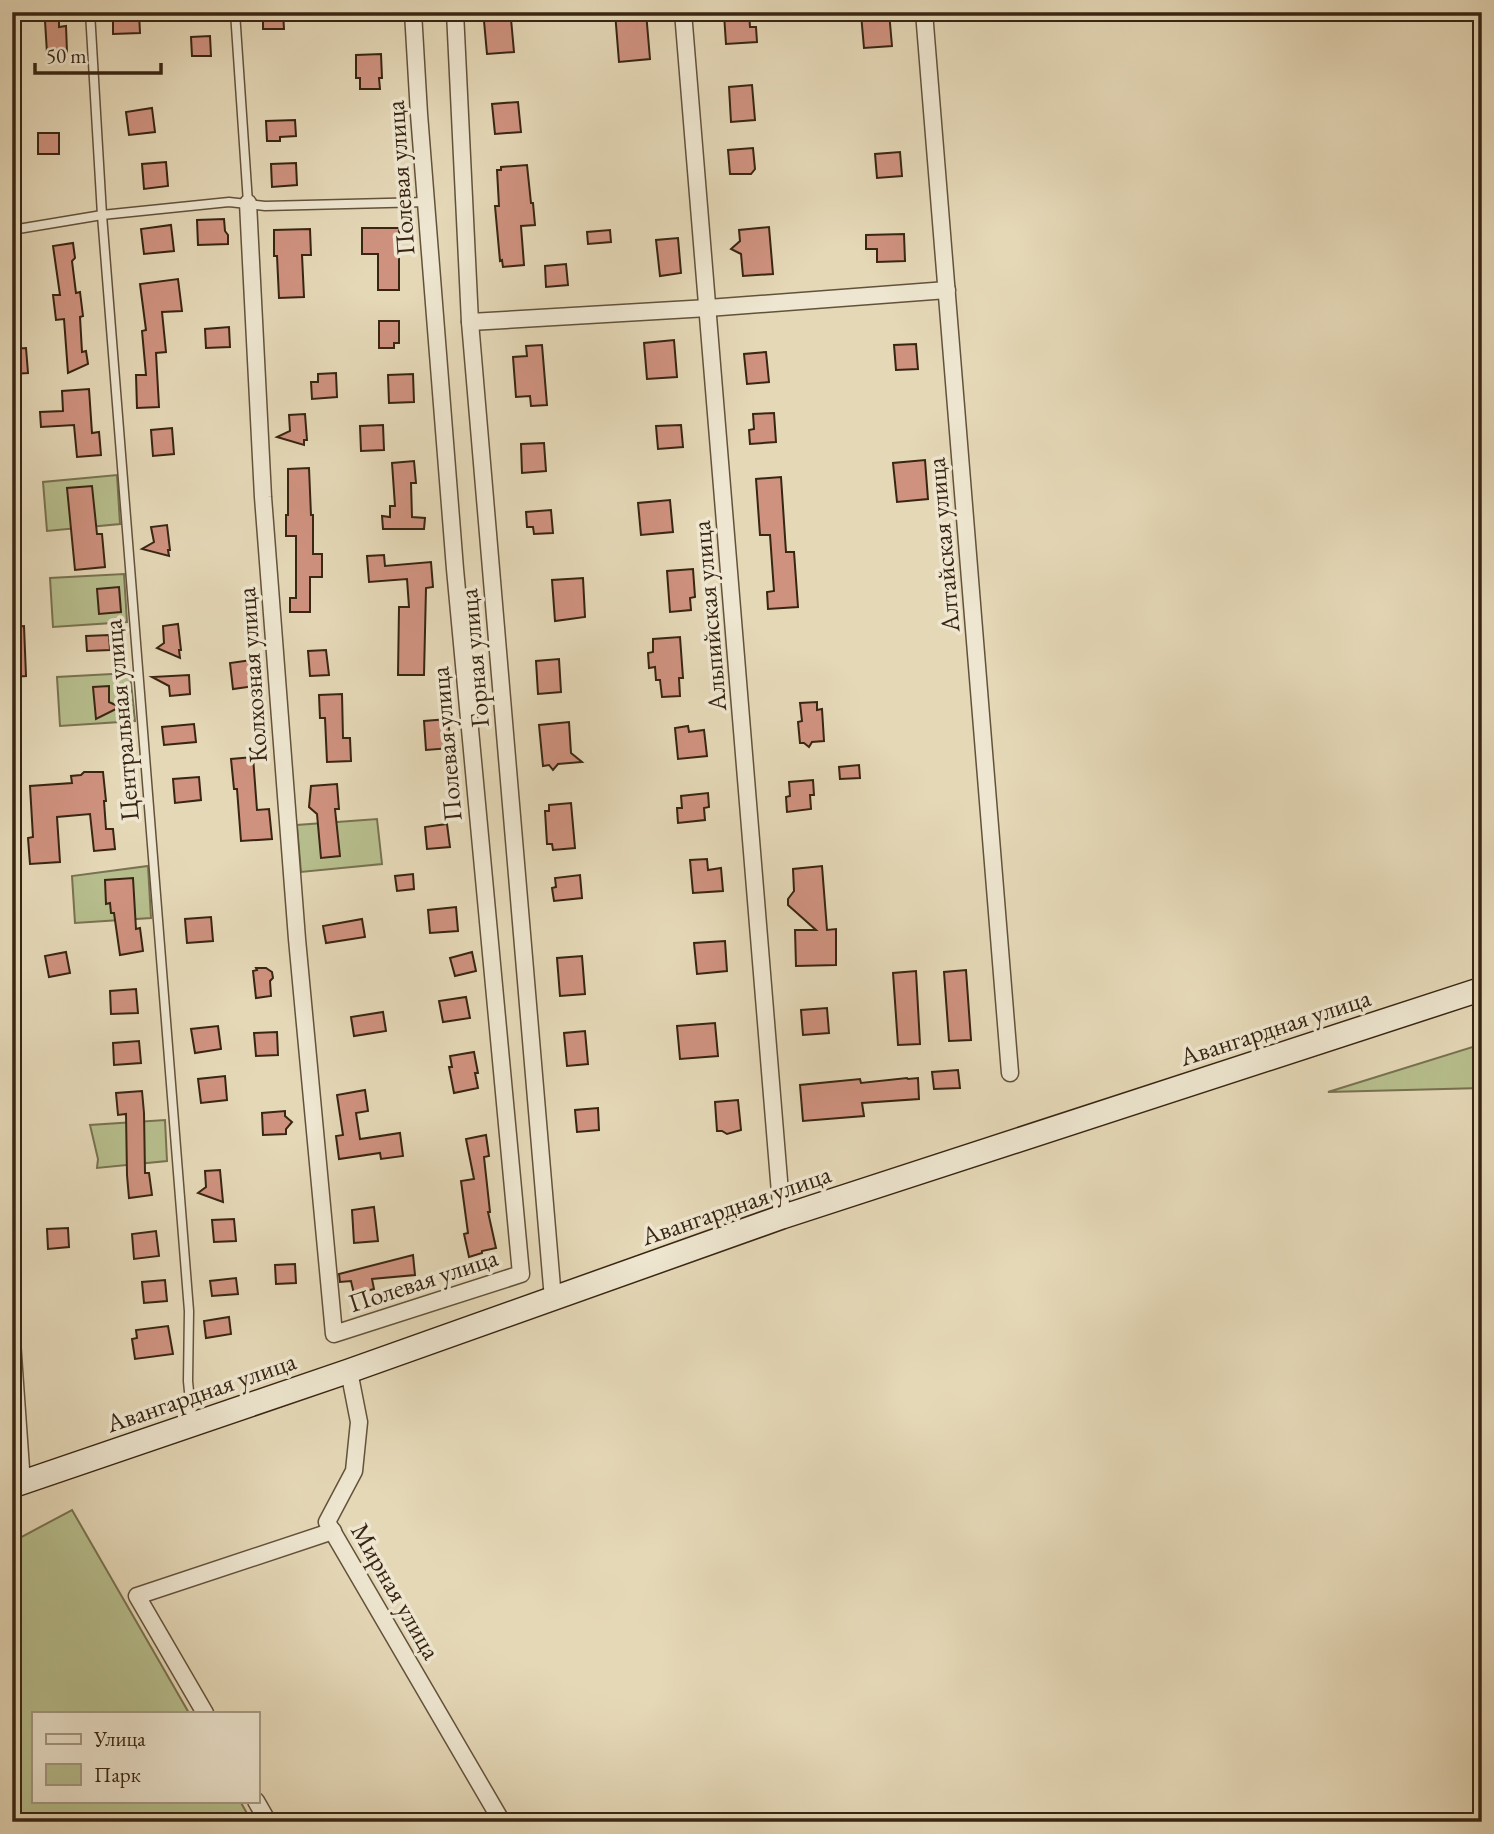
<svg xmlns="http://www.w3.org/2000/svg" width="1494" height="1834" font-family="'EB Garamond',serif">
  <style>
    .green { fill: #b7be8d; stroke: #787250; stroke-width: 2 }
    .building { fill: #cf927f; stroke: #382512; stroke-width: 2 }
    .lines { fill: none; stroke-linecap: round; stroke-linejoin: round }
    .service-casing { stroke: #63523b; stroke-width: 11 }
    .minor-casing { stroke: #63523b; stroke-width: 19 }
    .secondary-casing { stroke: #382512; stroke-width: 26 }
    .service { stroke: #eee6d0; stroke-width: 8 }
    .minor { stroke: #eee6d0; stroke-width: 16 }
    .secondary { stroke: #eee6d0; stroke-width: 23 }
    .labels { text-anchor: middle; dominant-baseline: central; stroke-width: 7; stroke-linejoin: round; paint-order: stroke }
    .street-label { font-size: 26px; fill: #382512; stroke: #eee6d0 }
  </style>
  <rect width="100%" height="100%" fill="#e5d8b7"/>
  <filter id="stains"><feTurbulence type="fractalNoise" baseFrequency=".00286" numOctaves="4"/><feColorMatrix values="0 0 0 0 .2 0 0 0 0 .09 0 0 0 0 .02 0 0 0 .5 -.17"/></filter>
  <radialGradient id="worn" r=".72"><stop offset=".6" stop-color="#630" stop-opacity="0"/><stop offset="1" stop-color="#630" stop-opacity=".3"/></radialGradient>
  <g class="green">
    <polygon points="117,475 120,524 47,531 43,482"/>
    <polygon points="124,574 127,622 53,627 50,578"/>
    <polygon points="130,673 135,721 60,726 57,677"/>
    <polygon points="377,819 382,864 301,872 297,825"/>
    <polygon points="148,866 151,918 75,923 72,876"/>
    <polygon points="1482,1044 1482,1088 1328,1092"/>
    <polygon points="165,1120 167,1161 97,1168 98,1159 90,1125"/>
    <polygon points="72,1510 189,1713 33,1713 33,1801 240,1801 252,1822 12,1822 12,1542"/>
  </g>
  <g class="building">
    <polygon points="263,12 283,12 284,29 263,29"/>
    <polygon points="615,12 646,12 650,59 619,62"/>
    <polygon points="749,12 750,27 756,27 757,42 726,44 724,14"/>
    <polygon points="867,12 889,12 892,46 864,48 861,14 867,14"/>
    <polygon points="113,13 139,13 140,33 113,34"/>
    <polygon points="511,19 514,52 487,54 484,21"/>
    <polygon points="59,20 59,27 66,26 67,52 47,53 45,21"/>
    <polygon points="210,36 211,56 192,56 191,37"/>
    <polygon points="381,54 382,78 379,78 380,89 360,89 360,78 356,78 356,55"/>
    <polygon points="752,85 755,120 731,122 729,87"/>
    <polygon points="518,102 521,132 495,134 492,104"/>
    <polygon points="152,108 155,132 129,135 126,112"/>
    <polygon points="295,120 296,136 280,137 280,141 267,141 266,121"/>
    <rect x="38" y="133" width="21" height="21"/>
    <polygon points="753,148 755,169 751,174 730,174 728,150"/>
    <polygon points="900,152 902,176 877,178 875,154"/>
    <polygon points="166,162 168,186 144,189 142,164"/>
    <polygon points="296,163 297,185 272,187 271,164"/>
    <polygon points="527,165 531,203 533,203 535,225 521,226 524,265 503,267 502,260 500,261 495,206 499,206 497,170 501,170 501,167"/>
    <polygon points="224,219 225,231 228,235 228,244 198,245 197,220"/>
    <polygon points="171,225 174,251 144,254 141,229"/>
    <polygon points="769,227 773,274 743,276 741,254 731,249 740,241 739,230"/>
    <polygon points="362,228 399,228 399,290 378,290 378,254 362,254"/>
    <polygon points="310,229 311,255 302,255 304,297 279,298 277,256 274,256 274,230"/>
    <polygon points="610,230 611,242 588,244 587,232"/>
    <polygon points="904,234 905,261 877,262 877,249 866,249 866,235"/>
    <polygon points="678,238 681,273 660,276 656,240"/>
    <polygon points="73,243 75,258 72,261 76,293 80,292 83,316 80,317 82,352 86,351 88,364 68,373 64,319 56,320 53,295 60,295 53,246"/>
    <polygon points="566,264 568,285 546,287 545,266"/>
    <polygon points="178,279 182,311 162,312 166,352 156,353 159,407 137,408 136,375 146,375 142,331 146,330 140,284"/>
    <polygon points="379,321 399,321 399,343 394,343 394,348 379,348"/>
    <polygon points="229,327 230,347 206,348 205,329"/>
    <polygon points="674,340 677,377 647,379 644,343"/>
    <polygon points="916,344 918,369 896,370 894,345"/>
    <polygon points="542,345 547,405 531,406 530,396 516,397 513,357 527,356 526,346"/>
    <polygon points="26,348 28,373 12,374 12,349"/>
    <polygon points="766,352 769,382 747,384 744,354"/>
    <polygon points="336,373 337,397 312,399 311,382 318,382 318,374"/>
    <polygon points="413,374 414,402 389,403 388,375"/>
    <polygon points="89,389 92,433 99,432 101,455 77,457 74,425 41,427 40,412 63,411 62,391"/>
    <polygon points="774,413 776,442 750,444 749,430 754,429 753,414"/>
    <polygon points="305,414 307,440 304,440 304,445 277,437 290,431 289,415"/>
    <polygon points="383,425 384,450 361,451 360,426"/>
    <polygon points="681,425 683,447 658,449 656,426"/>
    <polygon points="172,428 174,454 153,456 151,430"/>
    <polygon points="544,443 546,471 522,473 521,444"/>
    <polygon points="925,460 928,499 897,502 893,463"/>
    <polygon points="414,461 416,483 411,483 412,517 425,518 424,529 383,529 382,516 390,517 390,506 395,506 392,463"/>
    <polygon points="309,468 311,515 313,515 313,554 322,554 322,577 310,577 310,612 290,612 290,598 296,598 296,536 286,536 286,515 288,515 288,469"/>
    <polygon points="781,477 786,552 794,552 798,607 768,609 767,592 774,591 770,535 760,535 756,479"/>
    <polygon points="92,486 97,534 102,534 105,567 75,570 67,488"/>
    <polygon points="670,500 673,532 641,535 638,503"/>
    <polygon points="551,510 553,533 534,534 533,527 527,527 526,512"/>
    <polygon points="167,525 170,550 168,550 169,556 142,549 154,542 151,527"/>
    <polygon points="384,555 385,566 431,562 433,587 426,588 424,675 398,675 399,607 409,607 407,579 369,582 367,556"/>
    <polygon points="693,569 695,597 690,598 691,610 670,612 667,571"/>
    <polygon points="583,578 585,617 555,621 552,580"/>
    <polygon points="119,587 121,612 99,614 97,589"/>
    <polygon points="178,624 181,650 179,650 180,658 157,648 164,643 163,626"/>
    <polygon points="24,626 26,676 12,677 12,627"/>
    <polygon points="109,635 110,650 87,651 86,636"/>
    <polygon points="680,637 683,678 679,678 680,696 662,697 660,680 656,680 655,667 649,668 648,653 653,652 653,639"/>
    <polygon points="326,650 329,675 310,676 308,651"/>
    <polygon points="559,659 561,692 538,694 536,661"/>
    <polygon points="252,660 255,686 233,689 230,663"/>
    <polygon points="189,675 190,694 170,696 169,686 152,677"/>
    <polygon points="109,686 109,702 120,707 96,719 93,687"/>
    <polygon points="342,694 343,738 350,738 351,761 327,762 325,718 320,718 319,695"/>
    <polygon points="817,702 817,710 822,709 824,741 812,742 809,747 804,743 800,743 798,722 802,721 800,703"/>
    <polygon points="448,719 451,748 426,750 424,721"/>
    <polygon points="569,722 571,753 582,762 558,764 553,770 549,765 543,766 539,725"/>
    <polygon points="194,724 196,742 164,745 162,727"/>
    <polygon points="688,726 689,732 704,730 707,756 678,759 675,728"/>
    <polygon points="253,757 257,810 269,809 272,839 241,841 237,789 234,789 231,759"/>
    <polygon points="859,765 860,778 840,779 839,767"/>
    <polygon points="84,772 103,772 106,801 104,801 106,829 113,829 115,849 94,851 90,814 57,817 60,862 30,864 28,838 33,837 30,786 72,783 71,776 81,775"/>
    <polygon points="199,777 201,800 175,803 173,779"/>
    <polygon points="813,780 814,795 810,795 811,809 787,812 786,797 790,796 789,782"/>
    <polygon points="337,784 339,809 335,809 340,856 321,858 317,814 309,807 311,786"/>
    <polygon points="708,793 709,807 704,808 705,820 678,823 677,808 682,808 681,796"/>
    <polygon points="571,803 575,848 553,850 552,844 547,844 545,811 549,811 549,805"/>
    <polygon points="447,824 450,847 427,849 425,827"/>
    <polygon points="707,859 708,870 721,868 723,891 693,893 690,860"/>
    <polygon points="822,866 827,930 836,929 836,965 796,966 795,930 816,930 788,905 788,899 794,891 793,869"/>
    <polygon points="413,874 414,889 397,891 395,876"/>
    <polygon points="580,875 582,898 554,901 552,888 556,887 555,878"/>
    <polygon points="133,878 136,929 140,928 143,951 120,955 114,913 111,913 110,903 106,904 105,880"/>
    <polygon points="456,907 458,931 430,933 428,910"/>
    <polygon points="211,917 213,941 187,943 185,919"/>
    <polygon points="362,919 365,937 326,943 323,926"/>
    <polygon points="725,941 727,971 697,974 694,943"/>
    <polygon points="66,952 70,973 49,977 45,956"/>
    <polygon points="472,952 476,971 455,976 450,958"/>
    <polygon points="582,956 585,994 560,996 557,958"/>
    <polygon points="256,968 266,968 272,972 273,978 270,981 271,996 256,998 253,971 257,970"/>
    <polygon points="966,970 971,1040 949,1041 944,972"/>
    <polygon points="916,971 920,1044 898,1045 893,973"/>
    <polygon points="136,989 138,1013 111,1014 110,991"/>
    <polygon points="466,997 470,1018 443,1022 439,1001"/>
    <polygon points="827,1008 829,1033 803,1035 801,1010"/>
    <polygon points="383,1012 386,1031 354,1036 351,1017"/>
    <polygon points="715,1023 718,1056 680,1059 677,1026"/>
    <polygon points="218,1026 221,1049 195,1053 191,1029"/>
    <polygon points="585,1031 588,1064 567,1066 564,1033"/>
    <polygon points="277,1032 278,1055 256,1056 254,1033"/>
    <polygon points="139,1041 141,1063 114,1065 113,1043"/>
    <polygon points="474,1052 478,1073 475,1073 478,1088 454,1093 449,1067 452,1067 450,1056"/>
    <polygon points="958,1070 960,1088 934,1089 932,1072"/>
    <polygon points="225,1076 227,1100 201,1103 198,1079"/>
    <polygon points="907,1078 908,1079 918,1078 919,1099 862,1103 864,1116 803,1121 800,1085 860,1079 861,1083"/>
    <polygon points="365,1090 368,1111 356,1113 360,1139 400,1133 403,1156 381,1159 380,1153 339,1159 336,1136 343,1135 337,1095"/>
    <polygon points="142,1091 144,1113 145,1173 149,1173 152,1195 129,1198 127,1175 126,1114 118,1115 116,1093"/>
    <polygon points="738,1100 741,1130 727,1134 722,1131 717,1131 715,1102"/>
    <polygon points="598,1108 599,1130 577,1132 575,1110"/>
    <polygon points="285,1111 285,1116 292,1122 286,1129 286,1134 263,1135 262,1113"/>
    <polygon points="486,1135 489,1156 484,1157 490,1212 488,1212 496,1248 482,1251 482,1253 469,1257 464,1234 468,1233 461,1181 474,1179 466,1139"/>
    <polygon points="220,1170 223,1202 198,1193 206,1187 205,1171"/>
    <polygon points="374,1207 378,1241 354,1243 352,1210"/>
    <polygon points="234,1219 236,1241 214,1242 212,1220"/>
    <polygon points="68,1228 69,1247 48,1249 47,1229"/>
    <polygon points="156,1231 159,1256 134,1259 132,1234"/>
    <polygon points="413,1255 415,1275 372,1279 374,1289 354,1294 351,1281 340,1282 339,1274"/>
    <polygon points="295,1264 296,1283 276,1284 275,1265"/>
    <polygon points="236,1278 238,1294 212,1296 210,1281"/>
    <polygon points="165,1280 167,1301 144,1303 142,1282"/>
    <polygon points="229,1317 231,1334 206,1338 204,1321"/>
    <polygon points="168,1326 173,1354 135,1359 132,1339 137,1338 136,1330"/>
  </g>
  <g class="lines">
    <g class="service-casing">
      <g id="service">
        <polyline points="90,12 102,215 189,1311 188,1381 192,1423"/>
        <polyline points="235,12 248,203"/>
        <polyline points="12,230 102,215 229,202 265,206 427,202"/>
      </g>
    </g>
    <g class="minor-casing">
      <g id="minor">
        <polyline points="455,12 470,322 553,1299"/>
        <polyline points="683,12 782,1217"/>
        <polyline points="924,12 1010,1073"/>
        <polyline points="248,203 263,497 297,939 334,1334 521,1274 455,569 419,114 413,12"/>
        <polyline points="470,322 708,308 947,290"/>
        <polyline points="12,1341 22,1483"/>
        <polyline points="349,1371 359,1422 354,1471 327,1522 502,1822"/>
        <polyline points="205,1713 137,1596 333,1531"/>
        <polyline points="256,1801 268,1822"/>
      </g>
    </g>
    <g class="secondary-casing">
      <polyline id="secondary" points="12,1486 349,1371 782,1217 1482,989"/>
    </g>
    <use href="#service" class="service"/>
    <use href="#minor" class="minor"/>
    <use href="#secondary" class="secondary"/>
  </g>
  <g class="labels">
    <g class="street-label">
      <text transform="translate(400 178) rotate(-94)">Полевая улица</text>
      <text transform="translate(943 545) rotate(-95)">Алтайская улица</text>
      <text transform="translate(709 616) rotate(-95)">Альпийская улица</text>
      <text transform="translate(474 658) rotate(-95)">Горная улица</text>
      <text transform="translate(252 675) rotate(-94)">Колхозная улица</text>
      <text transform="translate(121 720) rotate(-95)">Центральная улица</text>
      <text transform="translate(446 744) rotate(-95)">Полевая улица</text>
      <text transform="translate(1275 1027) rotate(-18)">Авангардная улица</text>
      <text transform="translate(736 1205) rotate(-19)">Авангардная улица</text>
      <text transform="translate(423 1280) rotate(-18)">Полевая улица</text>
      <text transform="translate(201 1392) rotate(-19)">Авангардная улица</text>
      <text transform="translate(396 1591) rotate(60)">Мирная улица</text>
    </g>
  </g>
  <rect width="1494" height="1834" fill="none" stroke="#e5d8b7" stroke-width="42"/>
  <rect x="14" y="14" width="1466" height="1806" fill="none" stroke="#382512" stroke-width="3.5"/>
  <rect x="21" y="21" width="1452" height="1792" fill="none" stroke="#382512" stroke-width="2"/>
  <rect x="32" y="1712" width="228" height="91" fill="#eee6d0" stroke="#a59984" stroke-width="2"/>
  <rect x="46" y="1734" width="35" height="10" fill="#eee6d0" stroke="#a59984" stroke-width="2"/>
  <text x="94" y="1746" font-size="21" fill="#382512">Улица</text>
  <rect x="46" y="1764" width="35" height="21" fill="#b7be8d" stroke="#a59984" stroke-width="2"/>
  <text x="94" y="1782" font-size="21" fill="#382512">Парк</text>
  <path d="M35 63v10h126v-10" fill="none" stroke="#382512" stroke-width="3.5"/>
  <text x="46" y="63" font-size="21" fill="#382512" stroke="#eee6d0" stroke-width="5" paint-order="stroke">50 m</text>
  <rect width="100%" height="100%" filter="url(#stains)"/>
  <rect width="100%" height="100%" fill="url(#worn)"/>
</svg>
